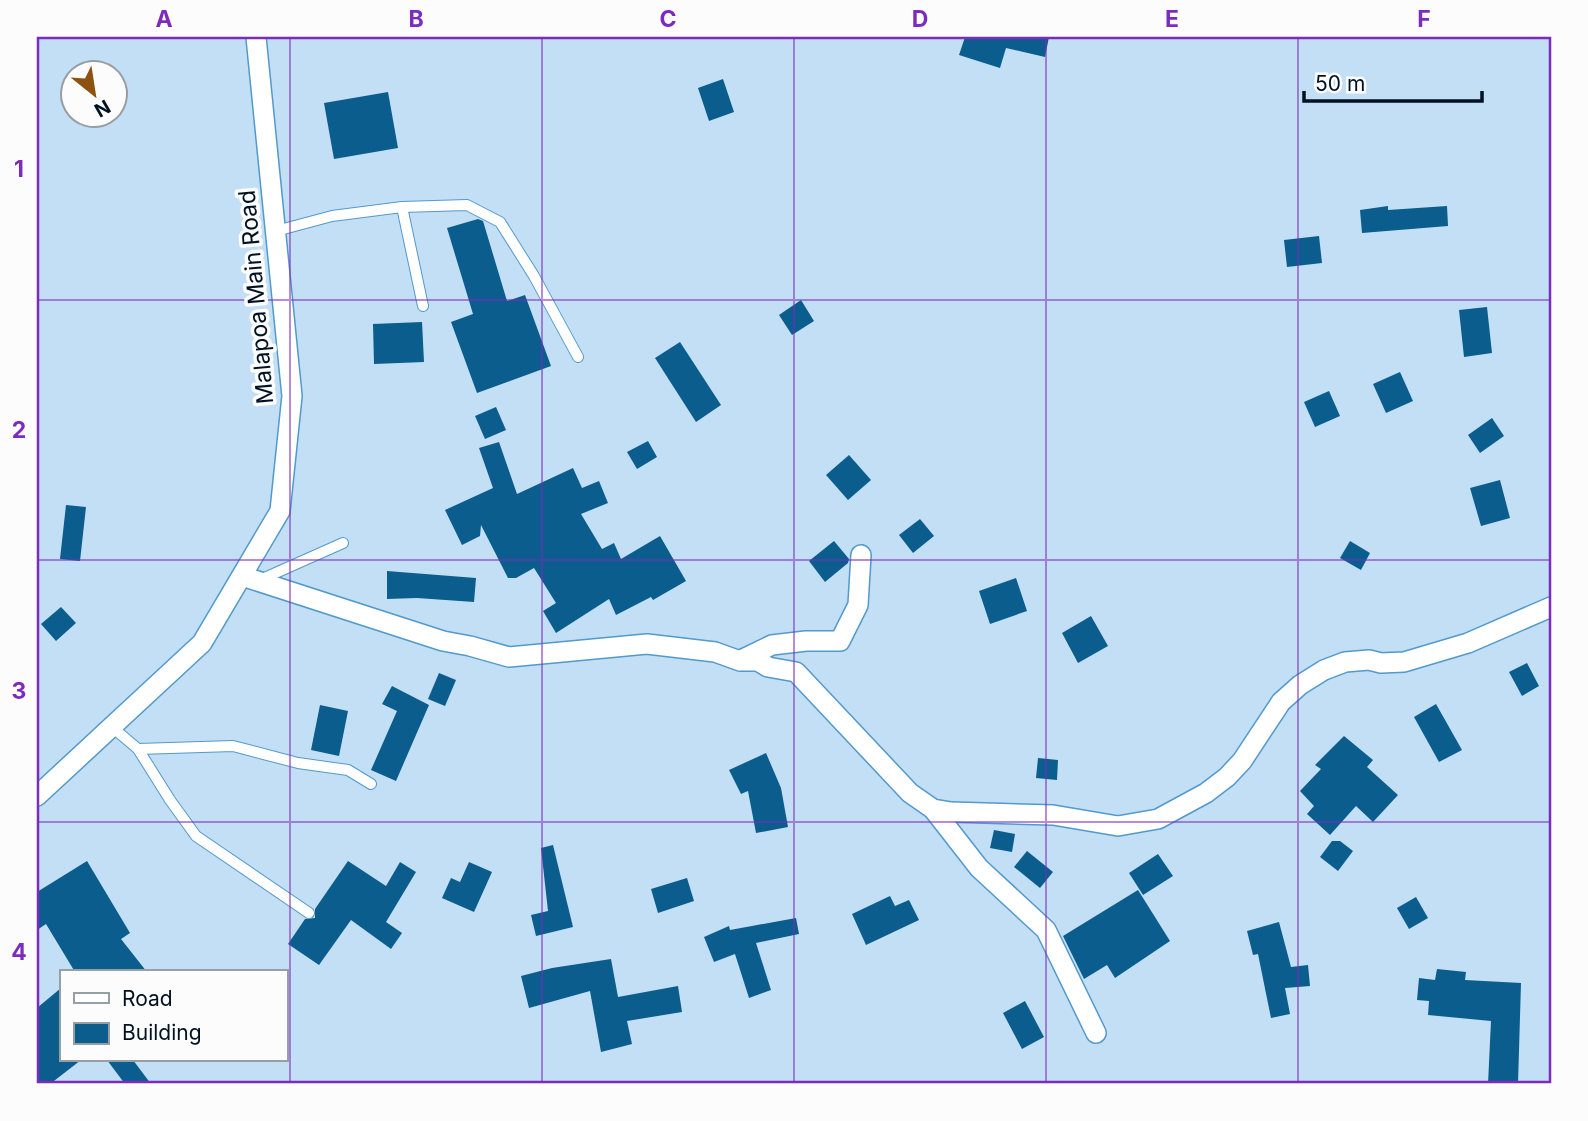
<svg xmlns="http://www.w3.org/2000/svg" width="1588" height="1121" font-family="Inter,sans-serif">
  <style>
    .building { fill: #0a5d8c }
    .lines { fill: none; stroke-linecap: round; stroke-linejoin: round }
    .lane-casing { stroke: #5299cc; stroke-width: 12 }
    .street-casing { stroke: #5299cc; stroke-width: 22 }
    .lane { stroke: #fff; stroke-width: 10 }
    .street { stroke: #fff; stroke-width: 19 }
    .grid { fill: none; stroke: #7b2cbf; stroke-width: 2; stroke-opacity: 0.55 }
    .labels { text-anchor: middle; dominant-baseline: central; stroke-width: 7; stroke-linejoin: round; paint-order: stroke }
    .street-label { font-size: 23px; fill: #001221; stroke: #fcfcfc }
    .neatline { fill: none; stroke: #7b2cbf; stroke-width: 2.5 }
    .grid-label { font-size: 23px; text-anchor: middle; font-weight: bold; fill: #7b2cbf }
  </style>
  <rect width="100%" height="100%" fill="#c3dff5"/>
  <g class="building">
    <polygon points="965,37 1049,37 1045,57 1006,48 1000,68 959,55"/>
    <polygon points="723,79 734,112 709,121 698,88"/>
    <polygon points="388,92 398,148 334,159 324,103"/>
    <polygon points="1388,206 1388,210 1447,206 1448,226 1362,233 1360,210"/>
    <polygon points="478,219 483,221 507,301 525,295 551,366 477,393 451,322 473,314 447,228"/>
    <polygon points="1319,236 1322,263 1287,267 1284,240"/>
    <polygon points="801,300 814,321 792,335 779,315"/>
    <polygon points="1487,307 1492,353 1464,357 1459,310"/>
    <polygon points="422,322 424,362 374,364 373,324"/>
    <polygon points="680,342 721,405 696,422 655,358"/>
    <polygon points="1400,372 1413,401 1386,413 1373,384"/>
    <polygon points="1329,391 1340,416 1315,427 1304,402"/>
    <polygon points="496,407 506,430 485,439 475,416"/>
    <polygon points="1492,418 1504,436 1480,453 1468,435"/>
    <polygon points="648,441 657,457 637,469 627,452"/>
    <polygon points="499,442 517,494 573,468 582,488 599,481 608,503 581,514 602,549 614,543 621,559 660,536 686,581 653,600 651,597 616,615 609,599 556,633 543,611 556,603 534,568 516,578 508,578 481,525 480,536 462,545 445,510 493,488 479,448"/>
    <polygon points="849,455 871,480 848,500 826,475"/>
    <polygon points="1500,480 1510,518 1481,526 1470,488"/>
    <polygon points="66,505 86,507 80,561 60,559"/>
    <polygon points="920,519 934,536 913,553 899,535"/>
    <polygon points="834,541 849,559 848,563 825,582 809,561"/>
    <polygon points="1350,541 1370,553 1361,570 1340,558"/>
    <polygon points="387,571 476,578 474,602 417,598 387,599"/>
    <polygon points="1016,578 1027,611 990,624 979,591"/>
    <polygon points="61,607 76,623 56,641 41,624"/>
    <polygon points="1091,616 1108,646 1078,663 1062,633"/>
    <polygon points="1527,663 1539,686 1522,696 1509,672"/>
    <polygon points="439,673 456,680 445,706 428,699"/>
    <polygon points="392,686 429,705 396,781 371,770 397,711 382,704"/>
    <polygon points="1436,704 1462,750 1439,762 1414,717"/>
    <polygon points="320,705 348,711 339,756 311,750"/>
    <polygon points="1344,736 1373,760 1367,767 1398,795 1373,822 1356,806 1330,835 1307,814 1314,806 1300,791 1321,769 1315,765"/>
    <polygon points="766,753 781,788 788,827 756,833 748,791 741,794 729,770"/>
    <polygon points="1038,758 1058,760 1057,780 1036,778"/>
    <polygon points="994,830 1015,834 1012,852 990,848"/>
    <polygon points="1332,841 1340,841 1353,851 1338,871 1320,857"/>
    <polygon points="553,845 573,927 536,936 531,915 548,911 541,848"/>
    <polygon points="1027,851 1053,872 1040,888 1014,867"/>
    <polygon points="1158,854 1173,876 1143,895 1129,873"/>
    <polygon points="87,861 130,933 121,939 147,972 75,972 46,924 37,930 37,892"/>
    <polygon points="348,861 386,886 400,862 416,872 386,922 402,933 391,949 351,920 319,965 288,944 305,919 315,918 315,909"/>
    <polygon points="469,862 492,872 474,912 442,898 451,878 460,882"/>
    <polygon points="687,878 694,901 658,913 651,889"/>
    <polygon points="1138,890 1170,941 1115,978 1107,965 1084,979 1063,936"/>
    <polygon points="890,896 895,906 909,900 919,920 866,945 852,914"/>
    <polygon points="1416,897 1428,918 1409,929 1397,908"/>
    <polygon points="796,918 799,934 756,943 771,990 749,998 735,954 714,962 704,937 729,926 730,930"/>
    <polygon points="1279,922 1291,967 1308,965 1310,986 1285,988 1290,1014 1271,1018 1258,954 1253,955 1247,931"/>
    <polygon points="611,959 618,997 678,986 682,1012 627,1021 632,1044 601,1052 590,991 529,1008 521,976 552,968"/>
    <polygon points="1437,969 1466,972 1465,980 1521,983 1518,1084 1488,1084 1491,1021 1428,1015 1429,1001 1417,1000 1419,978 1435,980"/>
    <polygon points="61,988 61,1060 81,1060 50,1084 37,1084 37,1008"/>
    <polygon points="1025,1001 1044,1037 1022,1049 1003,1013"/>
    <polygon points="107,1060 133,1060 151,1084 125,1084"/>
  </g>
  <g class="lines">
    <g class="lane-casing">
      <g id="lane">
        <polyline points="402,207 423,306"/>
        <polyline points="276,231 332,216 402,207 467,205 500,222 534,276 578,357"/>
        <polyline points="262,579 343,543"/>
        <polyline points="112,727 138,749 170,800 196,836 309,913"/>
        <polyline points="138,749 233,746 298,763 348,770 371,784"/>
      </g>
    </g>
    <g class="street-casing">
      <g id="street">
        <polyline points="242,576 443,641 470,646 509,657 647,644 715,652 740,661 758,661 768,667 796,672 910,793 933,809 951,812 1053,815 1118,826 1158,819 1206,793 1227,777 1242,761 1281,702 1300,685 1324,670 1345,662 1369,660 1381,663 1404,662 1468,643 1551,607"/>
        <polyline points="741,660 772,645 806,641 840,641 858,605 861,555"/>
        <polyline points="37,796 202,643 280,511 292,396 256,37"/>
        <polyline points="933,809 979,868 1046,930 1096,1033"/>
      </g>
    </g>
    <use href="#lane" class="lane"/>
    <use href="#street" class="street"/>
  </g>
  <path class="grid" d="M290,37v1047M542,37v1047M794,37v1047M1046,37v1047M1298,37v1047M37,300h1514M37,560h1514M37,822h1514"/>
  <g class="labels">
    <g class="street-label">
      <text transform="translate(256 297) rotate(-95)">Malapoa Main Road</text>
    </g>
  </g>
  <rect width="1588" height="1121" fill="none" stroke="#fcfcfc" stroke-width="77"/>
  <rect x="60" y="970" width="228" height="91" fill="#fcfcfc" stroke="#979ea4" stroke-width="2"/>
  <rect x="74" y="993" width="35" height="10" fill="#ffffff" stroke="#979ea4" stroke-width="2"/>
  <text x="122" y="1006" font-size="21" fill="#001221">Road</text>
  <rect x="74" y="1023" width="35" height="21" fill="#0a5d8c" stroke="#979ea4" stroke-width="2"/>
  <text x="122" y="1040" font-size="21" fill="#001221">Building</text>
  <g transform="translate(94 94) rotate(150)"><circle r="33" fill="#fcfcfc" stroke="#979ea4" stroke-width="2"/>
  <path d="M0-5L12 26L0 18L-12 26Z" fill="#8d520f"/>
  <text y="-10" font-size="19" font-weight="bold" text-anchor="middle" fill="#001221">N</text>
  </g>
  <path d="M1304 91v10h178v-10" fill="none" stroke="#001221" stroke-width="3.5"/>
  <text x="1315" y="91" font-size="21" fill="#001221" stroke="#fcfcfc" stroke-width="5" paint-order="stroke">50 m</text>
  <rect x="38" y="38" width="1512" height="1044" class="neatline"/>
  <g class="grid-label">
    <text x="164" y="27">A</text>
    <text x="416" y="27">B</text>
    <text x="668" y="27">C</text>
    <text x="920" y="27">D</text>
    <text x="1172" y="27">E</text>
    <text x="1424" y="27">F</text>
    <text x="19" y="177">1</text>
    <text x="19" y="438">2</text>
    <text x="19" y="699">3</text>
    <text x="19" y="960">4</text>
  </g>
</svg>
